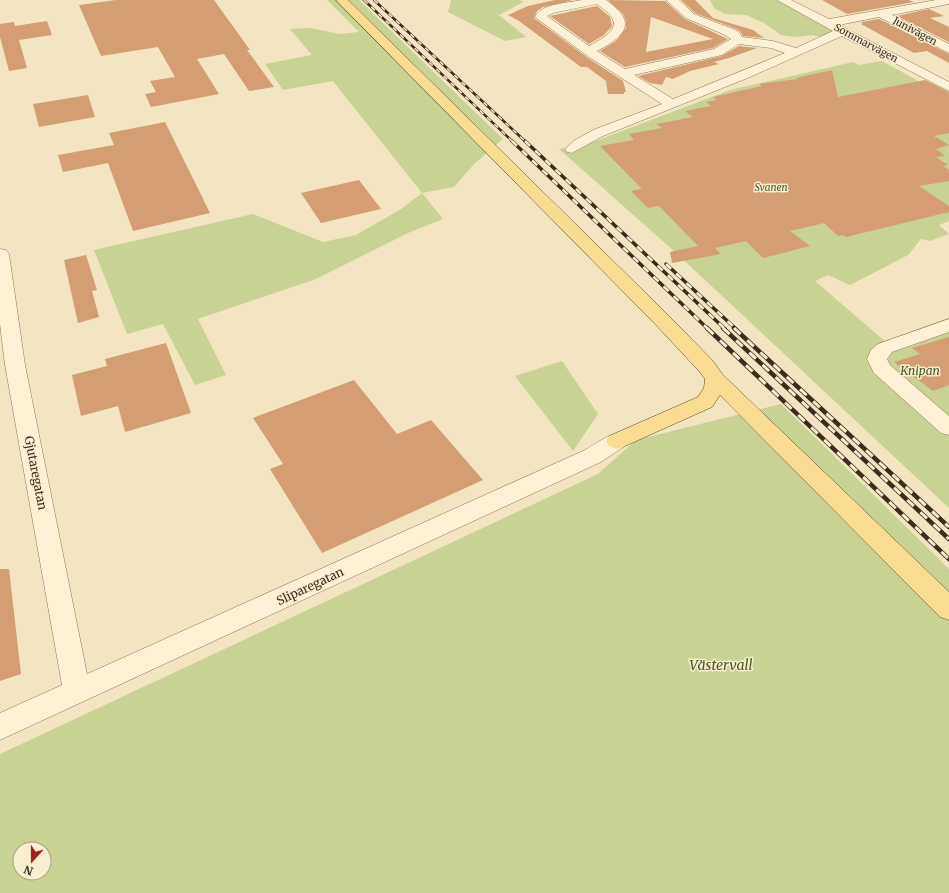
<svg xmlns="http://www.w3.org/2000/svg" width="949" height="893" font-family="Merriweather,serif">
  <style>
    .green { fill: #c8d292; fill-rule: evenodd }
    .building { fill: #d49e72; fill-rule: evenodd }
    .lines { fill: none; stroke-linecap: round; stroke-linejoin: round }
    .minor-casing { stroke: #8d7556; stroke-width: 1 }
    .major-casing { stroke: #5b432a; stroke-width: 1 }
    .minor { fill: #fcf1d4; fill-rule: evenodd }
    .major { fill: #fadd93; fill-rule: evenodd }
    .rail-far2-casing { stroke: #3b2c1c; stroke-width: 2.5 }
    .rail-far1-casing { stroke: #3b2c1c; stroke-width: 3.5 }
    .rail-casing { stroke: #3b2c1c; stroke-width: 4.5 }
    .rail-far2 { stroke: #f9eed0; stroke-width: 1.5; stroke-dasharray: 5; stroke-linecap: butt }
    .rail-far1 { stroke: #f9eed0; stroke-width: 2.5; stroke-dasharray: 7; stroke-linecap: butt }
    .rail { stroke: #f9eed0; stroke-width: 3; stroke-dasharray: 9; stroke-linecap: butt }
    .labels { text-anchor: middle; dominant-baseline: central; stroke-width: 3; stroke-linejoin: round; paint-order: stroke }
    .far-street-label { font-size: 10px; fill: #3b2c1c; stroke: #f9eed0 }
    .far-park-label { font-size: 10px; font-style: italic; fill: #495a20; stroke: #f9eed0 }
    .park-label { font-size: 12px; font-style: italic; fill: #495a20; stroke: #f9eed0 }
    .street-label { font-size: 12px; fill: #3b2c1c; stroke: #f9eed0 }
    .near-park-label { font-size: 14px; font-style: italic; fill: #495a20; stroke: #f9eed0 }
  </style>
  <rect width="100%" height="100%" fill="#f2e5c0"/>
  <g class="green">
    <polygon points="327,0 359,0 503,139 474,164 454,187 422,193 443,219 408,233 316,279 198,319 226,375 195,385 163,324 127,334 94,250 253,214 323,242 356,235 401,209 422,193 333,81 283,90 265,64 312,55 290,29 310,28 339,34 359,32"/>
    <polygon points="451,0 520,0 523,2 499,15 526,37 505,41 448,12"/>
    <polygon points="710,0 776,0 835,32 821,37 812,35 796,37 781,35 764,23 746,15 725,14 714,8"/>
    <polygon points="882,61 949,98 949,221 939,225 949,234 930,241 921,239 908,255 850,285 828,275 815,281 894,349 949,329 949,508 674,251 559,149 585,145 730,90 853,62 859,65"/>
    <polygon points="562,361 598,414 573,451 515,376"/>
    <path d="M781,404l168,165v324h-949v-139l598,-280 38,-34zM20,849h24v24h-24z"/>
  </g>
  <g class="building">
    <polygon points="116,0 214,0 250,50 247,50 274,87 249,91 224,54 197,59 219,94 151,107 145,94 156,92 150,81 175,77 158,47 101,56 79,5"/>
    <polygon points="555,0 573,0 543,7 537,11 534,18 588,58 623,81 626,92 624,92 624,94 608,94 606,81 587,67 581,67 519,21 508,15 528,6"/>
    <path d="M608,0l57,1 20,18 43,20 -15,9 -88,19 -25,-16 16,-10 10,-13v-7l-3,-7zM651,17l62,22 -67,13z"/>
    <polygon points="681,0 695,0 713,18 753,30 764,38 743,36 740,31 734,28 695,13"/>
    <polygon points="822,0 908,0 914,2 847,14"/>
    <polygon points="597,6 610,17 612,26 604,35 589,44 550,16"/>
    <polygon points="929,9 944,16 930,18 949,27 949,42 897,16"/>
    <polygon points="879,19 949,54 949,63 927,51 914,53 861,24 863,23 861,22"/>
    <polygon points="47,21 52,35 19,40 27,68 9,71 0,37 0,24 14,22 15,26"/>
    <polygon points="739,46 757,48 729,58 714,62 719,64 690,71 673,79 666,77 662,85 650,83 638,76 722,56"/>
    <polygon points="832,70 838,97 925,80 949,92 949,133 934,136 949,145 936,149 945,156 936,157 948,165 943,166 949,170 949,181 919,186 949,206 949,212 846,237 843,235 838,236 824,223 790,231 810,246 763,258 746,241 715,248 721,254 672,263 670,252 698,246 661,208 658,206 648,208 631,191 642,189 600,146 634,140 629,134 662,128 656,124 693,117 685,111 711,106 706,102 717,100 713,97 762,86 759,84 798,79 796,78"/>
    <polygon points="88,95 95,117 39,127 33,104"/>
    <polygon points="165,122 210,213 133,231 108,163 63,172 58,155 114,145 109,133"/>
    <polygon points="359,180 381,209 321,223 301,193"/>
    <polygon points="86,255 97,290 92,291 99,317 78,323 64,260"/>
    <polygon points="949,337 949,385 933,391 894,362 920,354 912,348"/>
    <polygon points="166,343 191,413 125,432 118,406 81,416 72,375 107,366 105,359"/>
    <polygon points="354,380 397,434 431,420 483,480 322,553 270,469 283,464 253,418"/>
    <polygon points="0,569 9,569 21,674 0,681"/>
  </g>
  <g class="lines">
    <g class="minor-casing">
      <g id="minor">
        <path d="M582,0h24c32,22 20,36 -9,51l28,18 89,-20 17,-10 -6,-4 -39,-17 -20,-18h13l15,14 39,15 6,3 3,5 31,4 23,7 37,-17 -56,-31h14l38,19 107,-19h13v4l-57,11 57,29v9l-70,-36 -40,8 110,57v9l-107,-55 -92,41 -147,59 -31,17 -5,-1 -2,-3 10,-9 18,-10 69,-26 -73,-47 -54,-40c7,-14 33,-14 47,-17zM597,4c28,19 18,28 -8,42l-42,-30 6,-3zM739,44l32,4 14,5 -112,46 -39,-24 88,-20z"/>
        <path d="M0,249l6,1 3,4 16,111 62,309 498,-224c13,-7 25,-19 40,-14l3,5 -3,5 -24,16 -601,278v-27l62,-28 -57,-320 -5,-41z"/>
        <polygon points="949,319 949,332 892,352 887,359 890,365 949,416 949,435 941,433 874,373 867,359 871,350 878,344"/>
      </g>
    </g>
    <g class="major-casing">
      <polygon id="major" points="336,0 348,0 670,317 713,361 722,374 949,592 949,620 940,617 720,395 712,407 625,446 617,449 609,446 606,441 609,436 698,397 704,388 705,379 699,371 656,325"/>
    </g>
    <use href="#minor" class="minor"/>
    <use href="#major" class="major"/>
    <g class="rail-far2-casing">
      <g id="rail-far2">
        <polyline points="364,0 513,142"/>
        <polyline points="374,0 526,142"/>
      </g>
    </g>
    <g class="rail-far1-casing">
      <g id="rail-far1">
        <polyline points="512,141 708,329"/>
        <polyline points="525,141 725,329"/>
        <polyline points="666,264 736,329"/>
      </g>
    </g>
    <g class="rail-casing">
      <g id="rail">
        <polyline points="707,328 949,559"/>
        <polyline points="723,328 949,539"/>
        <polyline points="734,328 949,527"/>
      </g>
    </g>
    <use href="#rail-far2" class="rail-far2"/>
    <use href="#rail-far1" class="rail-far1"/>
    <use href="#rail" class="rail"/>
  </g>
  <g class="labels">
    <g class="far-street-label">
      <text transform="translate(915 31) rotate(28)">Junivägen</text>
      <text transform="translate(866 43) rotate(28)">Sommarvägen</text>
    </g>
    <g class="far-park-label">
      <text x="771" y="187">Svanen</text>
    </g>
    <g class="park-label">
      <text x="920" y="370">Knipan</text>
    </g>
    <g class="street-label">
      <text transform="translate(36 473) rotate(79)">Gjutaregatan</text>
      <text transform="translate(310 586) rotate(-25)">Sliparegatan</text>
    </g>
    <g class="near-park-label">
      <text x="721" y="665">Västervall</text>
    </g>
  </g>
  <g transform="translate(32 861) rotate(201)"><circle r="19" fill="#f9eed0" stroke="#ada088"/>
  <path d="M0-3L7 15L0 10L-7 15Z" fill="#a3231f"/>
  <text y="-6" font-size="11" font-weight="bold" text-anchor="middle" fill="#3b2c1c">N</text>
  </g>
</svg>
